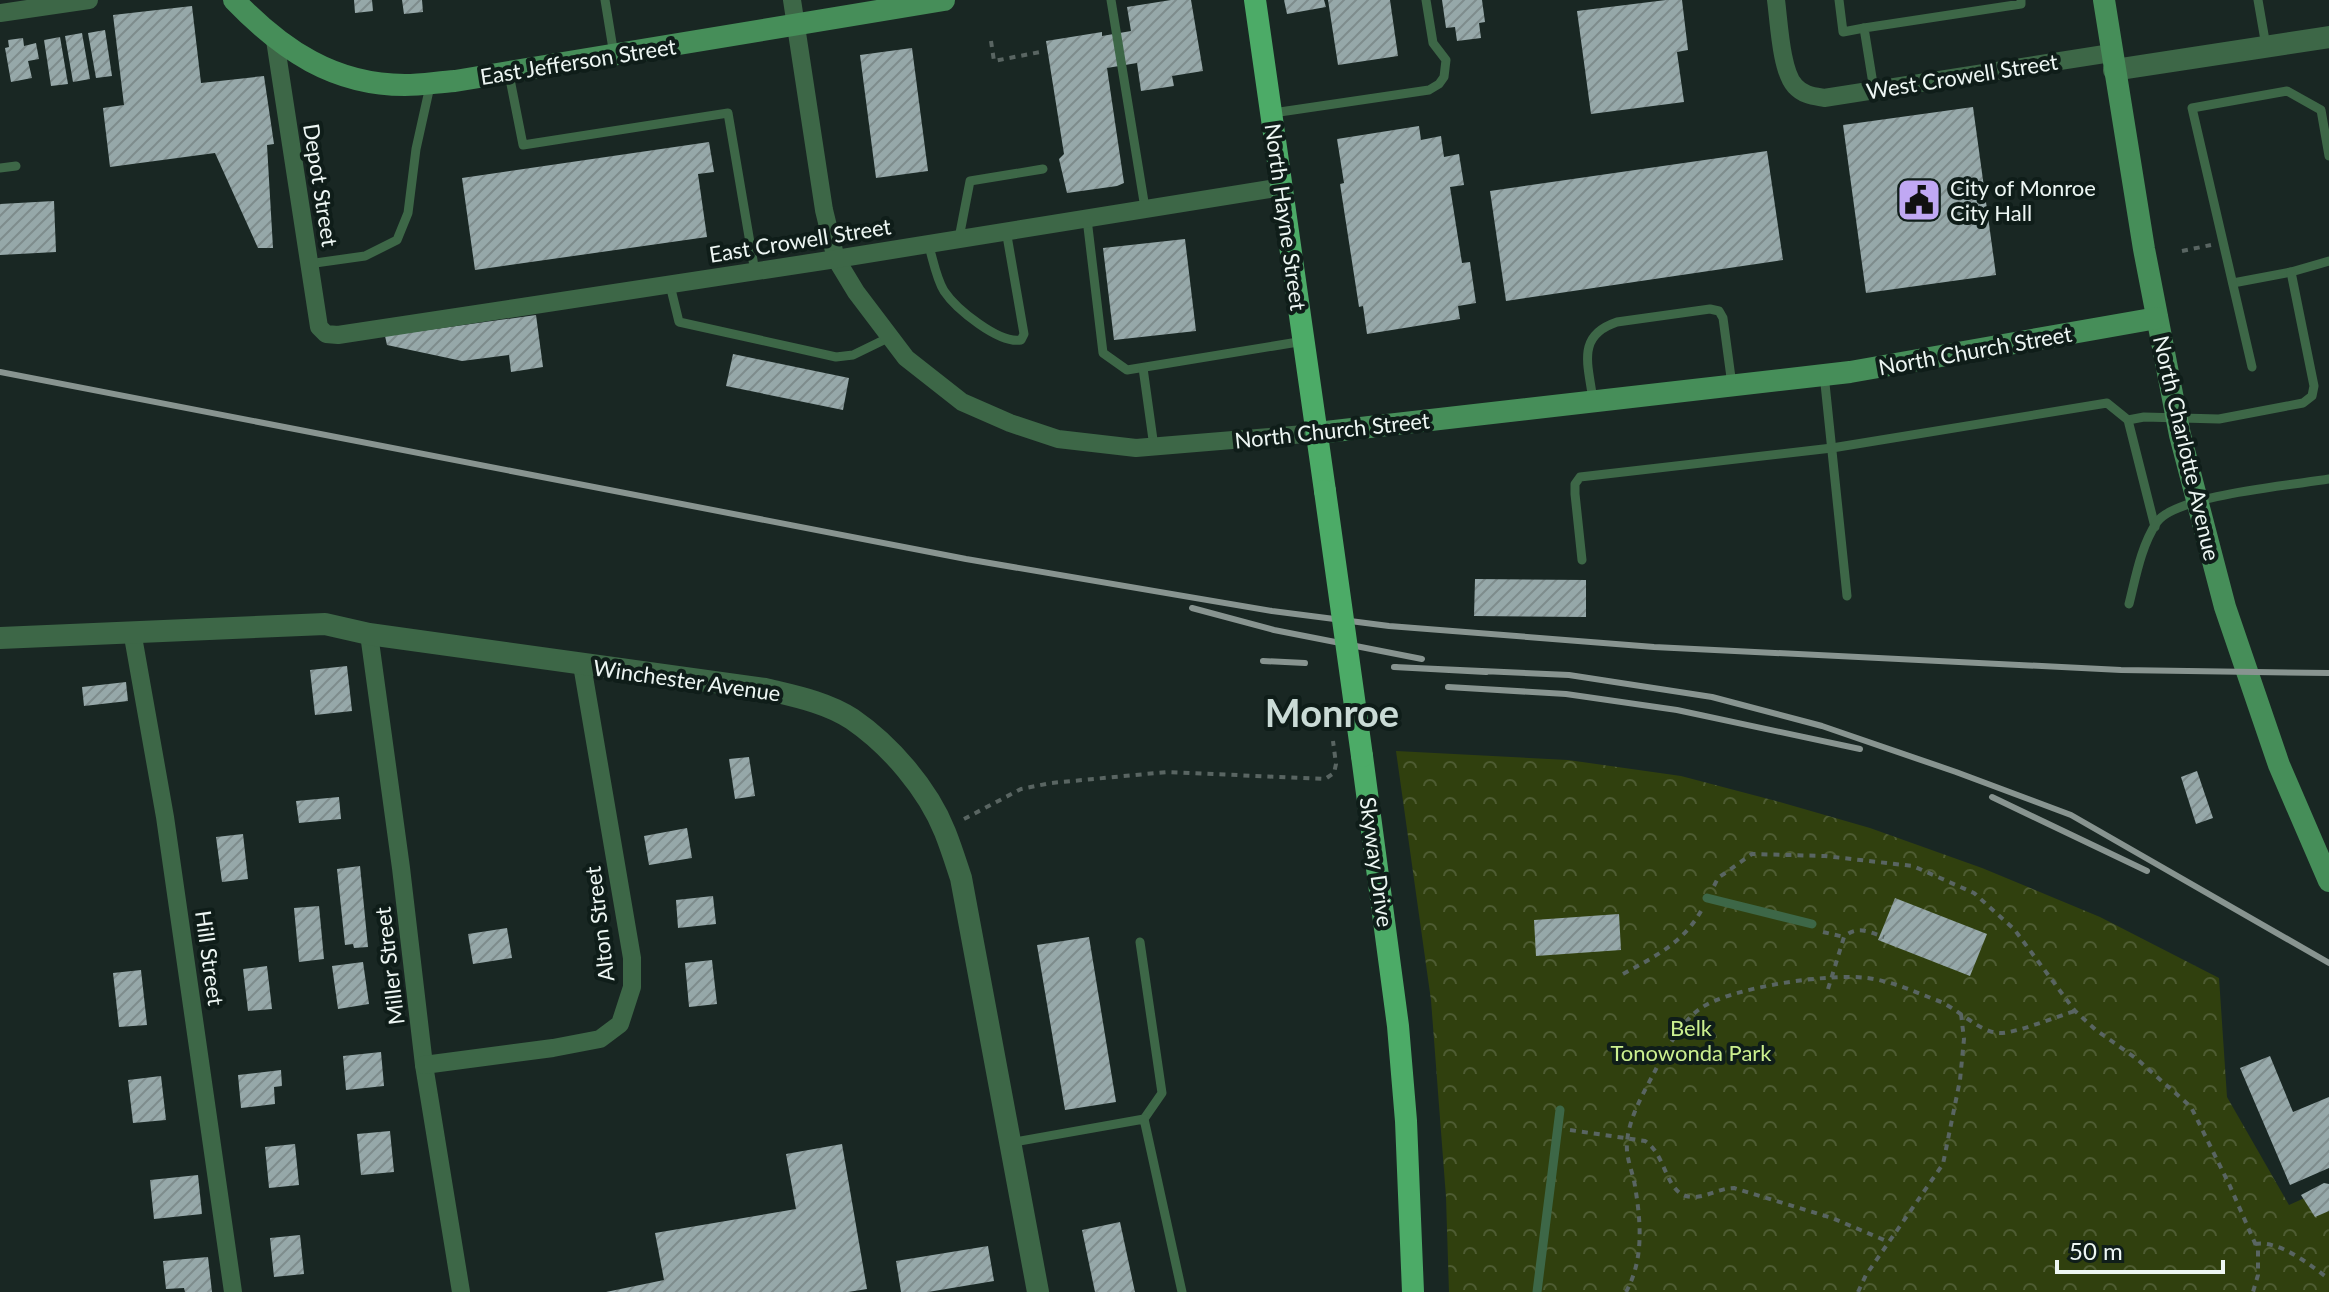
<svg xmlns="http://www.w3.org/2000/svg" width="2329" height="1292" font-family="Lato,sans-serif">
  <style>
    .forest { fill: url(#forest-crowns) }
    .building { fill: url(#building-hatch) }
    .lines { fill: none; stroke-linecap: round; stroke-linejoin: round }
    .path { stroke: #596562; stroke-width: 4; stroke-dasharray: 6 6; stroke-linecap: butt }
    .service { stroke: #3d6747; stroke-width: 9 }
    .minor { stroke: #3d6747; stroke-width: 18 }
    .tertiary { stroke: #3d6747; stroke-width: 22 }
    .secondary { stroke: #468e59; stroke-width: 22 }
    .primary { stroke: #4cab67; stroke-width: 22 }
    .rail { stroke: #889490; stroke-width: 6 }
    .primary-bridge { stroke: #4cab67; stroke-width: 22 }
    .labels { text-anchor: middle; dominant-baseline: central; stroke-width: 8; stroke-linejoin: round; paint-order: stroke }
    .street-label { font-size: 22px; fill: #edf6f3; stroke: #0f1d19 }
    .poi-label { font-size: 22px; fill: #edf6f3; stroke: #0f1d19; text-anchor: start }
    .park-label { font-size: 22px; fill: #cbef8f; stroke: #0f1d19 }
    .town-label { font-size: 38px; font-weight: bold; fill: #cadbd6; stroke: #0f1d19 }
  </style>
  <defs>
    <pattern id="forest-crowns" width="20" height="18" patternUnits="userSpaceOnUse" patternTransform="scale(2)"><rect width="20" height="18" fill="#30400e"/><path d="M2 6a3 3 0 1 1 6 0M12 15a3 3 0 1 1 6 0" fill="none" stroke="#4e5c32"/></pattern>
    <pattern id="building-hatch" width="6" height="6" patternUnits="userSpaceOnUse" patternTransform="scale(2)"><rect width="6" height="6" fill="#96a8a9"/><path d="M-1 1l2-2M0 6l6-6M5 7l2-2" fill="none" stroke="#7e8c8c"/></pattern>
  </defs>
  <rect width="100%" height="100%" fill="#192723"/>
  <polygon class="forest" points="1396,751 1568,760 1681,776 1776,801 1870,828 1982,868 2100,917 2219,978 2227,1097 2289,1205 2329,1187 2329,1292 1449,1292 1446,1197 1431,1000"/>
  <g class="building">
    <polygon points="354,0 372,0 373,11 355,13"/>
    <polygon points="402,0 422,0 423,12 404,14"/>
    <polygon points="1171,0 1191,0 1203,71 1172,76 1174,86 1141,91 1137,63 1107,68 1124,183 1117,186 1067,193 1059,159 1064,154 1046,41 1102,32 1102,36 1131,31 1127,7"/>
    <polygon points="1284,0 1324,0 1326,7 1287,14"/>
    <polygon points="1328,0 1390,0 1398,56 1338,65"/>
    <polygon points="1442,0 1482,0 1485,22 1479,23 1481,38 1457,41 1455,27 1446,28"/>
    <polygon points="1666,0 1682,0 1688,50 1677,52 1684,102 1591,114 1577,11"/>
    <polygon points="192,6 201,83 264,76 274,144 267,145 273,248 258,248 215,153 110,167 103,108 124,105 113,15"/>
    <polygon points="105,30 112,76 96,78 88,33"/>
    <polygon points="82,33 90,79 73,82 65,36"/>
    <polygon points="60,37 68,84 51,86 44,40"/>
    <polygon points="23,38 24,46 36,43 39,59 28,61 32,78 11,82 5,48 9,47 8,40"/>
    <polygon points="912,48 928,171 876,178 860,55"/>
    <polygon points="1973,107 1996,275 1866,293 1843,125"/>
    <polygon points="1419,126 1421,140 1441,136 1444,157 1459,154 1464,185 1450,187 1462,263 1470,262 1476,303 1458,306 1460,319 1367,334 1363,306 1359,307 1340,184 1344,183 1337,139"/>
    <polygon points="709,142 714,172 698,174 707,237 475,270 462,178"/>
    <polygon points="1767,151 1783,260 1506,301 1490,191"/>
    <polygon points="54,201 56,252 0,255 0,204"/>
    <polygon points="1185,239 1196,331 1114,340 1103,248"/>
    <polygon points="536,315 543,367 511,372 509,355 462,361 387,345 385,336"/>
    <polygon points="733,354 849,378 843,410 726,386"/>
    <polygon points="1475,579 1586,580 1586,617 1474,616"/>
    <polygon points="347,666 352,711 315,715 310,670"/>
    <polygon points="126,682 128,701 84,706 82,687"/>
    <polygon points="749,757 755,796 735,799 729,759"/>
    <polygon points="2197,771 2213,818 2196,824 2181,777"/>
    <polygon points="339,797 341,819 299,823 296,801"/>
    <polygon points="687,828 692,858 649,865 644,836"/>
    <polygon points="243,834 248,879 222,882 216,837"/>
    <polygon points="360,866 368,947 354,948 353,944 345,945 337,869"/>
    <polygon points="713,896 716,924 678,928 676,900"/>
    <polygon points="1895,898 1987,934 1970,976 1878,940"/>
    <polygon points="319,906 324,959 299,962 294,908"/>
    <polygon points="1619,914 1621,950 1536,956 1534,920"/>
    <polygon points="507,928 512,958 473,964 468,934"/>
    <polygon points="1089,937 1116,1102 1065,1110 1037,945"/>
    <polygon points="712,960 717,1004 689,1007 685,963"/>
    <polygon points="363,962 369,1004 338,1009 332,966"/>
    <polygon points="267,966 272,1009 248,1011 243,969"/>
    <polygon points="141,970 147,1025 119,1027 113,973"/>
    <polygon points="381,1052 384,1086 346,1090 343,1056"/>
    <polygon points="2270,1056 2293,1112 2329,1097 2329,1168 2290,1185 2240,1068"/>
    <polygon points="281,1070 282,1086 274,1087 275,1104 241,1108 238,1075"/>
    <polygon points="161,1076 166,1120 133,1123 128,1080"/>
    <polygon points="390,1131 394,1172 361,1175 357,1134"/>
    <polygon points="295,1144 299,1185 269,1188 265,1147"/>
    <polygon points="842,1144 867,1289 848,1292 606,1292 664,1280 655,1233 796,1209 786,1154"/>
    <polygon points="198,1175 202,1214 154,1219 150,1180"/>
    <polygon points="2324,1183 2329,1184 2329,1211 2315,1217 2301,1195"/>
    <polygon points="1120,1222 1135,1292 1095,1292 1082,1230"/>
    <polygon points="300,1235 304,1274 274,1277 270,1238"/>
    <polygon points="988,1246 994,1281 928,1292 901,1292 896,1261"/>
    <polygon points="208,1257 212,1292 185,1292 184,1288 166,1289 163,1261"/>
  </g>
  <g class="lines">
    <g class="path">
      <polyline points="991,41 994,61 1040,52"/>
      <polyline points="2182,251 2211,245"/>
      <polyline points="964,819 1021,789 1051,783 1167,772 1325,779 1334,773 1336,764 1333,741"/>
      <polyline points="1714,886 1718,878 1752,854 1825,856 1913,866 1974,893 2014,929 2075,1011 2096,1030 2137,1059 2191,1107 2229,1184 2258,1250 2258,1275 2253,1292"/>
      <polyline points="1823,932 1844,937"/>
      <path d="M1623,974c31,-17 60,-31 78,-63"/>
      <path d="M1828,989l16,-52c13,-12 25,-5 40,0"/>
      <path d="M1570,1130l75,11c22,14 20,54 46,56 15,1 28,-9 43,-9l98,30 57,24"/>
      <path d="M2255,1244c25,-4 55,21 74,35"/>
      <path d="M1626,1292c18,-33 15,-69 9,-106 -2,-12 -7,-24 -8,-35 -2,-27 16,-57 28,-80 10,-20 27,-50 46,-63 31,-21 129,-35 166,-30 24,3 46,13 69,22 21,7 42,32 63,33 15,1 59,-17 76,-22"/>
      <polyline points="1858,1292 1866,1275 1943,1164 1960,1080 1964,1039 1961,1014"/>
    </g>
    <g class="service">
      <polyline points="605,0 614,55"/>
      <polyline points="1111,0 1145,208"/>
      <polyline points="1839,0 1843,32 1864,28"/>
      <polyline points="2258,0 2266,46"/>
      <polyline points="509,74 523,145 728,113 755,272"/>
      <polyline points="1874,90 1864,28 2021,4 2021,0"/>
      <polyline points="1273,113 1429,90 1439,84 1444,77 1446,60 1433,43 1426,0"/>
      <polyline points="0,168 16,166"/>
      <polyline points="1087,219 1103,353 1127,370 1304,341"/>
      <polyline points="959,238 970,181 1043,169"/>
      <path d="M928,243c5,16 8,35 16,48 12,18 55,53 77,49l3,-6 -18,-104"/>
      <polyline points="308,264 365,256 397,240 408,213 416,149 430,86"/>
      <polyline points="2233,283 2291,272 2329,261"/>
      <polyline points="670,285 679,322 836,357 853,355 890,337"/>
      <polyline points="2252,367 2192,108 2287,91 2321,110 2329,156"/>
      <polyline points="1143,368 1154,447"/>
      <polyline points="1824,374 1847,596"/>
      <path d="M1593,401c-4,-35 -18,-65 24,-79l93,-13 9,2 4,7 9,67"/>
      <polyline points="2128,420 2144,417 2219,419 2303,403 2312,396 2314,386 2291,272"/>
      <polyline points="1582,560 1575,494 1575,484 1580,477 1832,448 2107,403 2128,420 2155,527"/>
      <path d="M2129,604c7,-28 12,-58 28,-82 19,-27 137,-37 172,-43"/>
      <polyline points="1707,898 1812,924"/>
      <polyline points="1140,942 1162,1093 1144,1119"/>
      <polyline points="1009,1143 1144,1119 1182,1292"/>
      <polyline points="1537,1292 1560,1110"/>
    </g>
    <g class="minor">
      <polyline points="792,0 824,210 836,259 856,292 906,358 962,402 1010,423 1058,439 1136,448 1317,433"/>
      <path d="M1776,0c3,22 5,71 19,86 8,9 18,10 29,12l287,-45"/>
      <polyline points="0,13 89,0"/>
      <polyline points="275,40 319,327 326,334 338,335 836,259 1282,187"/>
      <polyline points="132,631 165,817 233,1292"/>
      <polyline points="369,634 401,868 424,1065 461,1292"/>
      <polyline points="424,1065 553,1048 600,1039 620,1024 632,987 632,958 582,665"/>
    </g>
    <g class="tertiary">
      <polyline points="2114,70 2329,37"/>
      <path d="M0,638l325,-14 44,10 396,55c29,7 61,13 87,30 38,26 76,70 93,113 6,15 11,31 16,46l77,414"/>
    </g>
    <g class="secondary">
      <path d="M234,0c48,50 100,85 171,85 17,0 33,-3 50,-4l489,-81"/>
      <polyline points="2104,0 2144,249 2180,435 2225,607 2279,765 2329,881"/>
      <polyline points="1317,433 1850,372 2157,318"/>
    </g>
    <g class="primary">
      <polyline points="1255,0 1325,491"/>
      <polyline points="1362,756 1398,1026 1406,1121 1413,1292"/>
    </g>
    <g class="rail">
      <polyline points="0,372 966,559 1272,611 1389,626 1654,647 2121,670 2329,673"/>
      <polyline points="1192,608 1274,630 1422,659"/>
      <polyline points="1263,661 1305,663"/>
      <polyline points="1486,672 1394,667 1569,675 1712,697 1822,726 1956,772 2071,815 2329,963"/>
      <polyline points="1448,687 1566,694 1677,710 1860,749"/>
      <polyline points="1992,797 2147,871"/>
    </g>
    <polyline class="primary-bridge" points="1325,491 1362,756"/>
  </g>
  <defs>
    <g id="civic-square" transform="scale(2.3)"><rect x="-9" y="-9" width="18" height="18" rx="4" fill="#c0a8f3" stroke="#0f1d19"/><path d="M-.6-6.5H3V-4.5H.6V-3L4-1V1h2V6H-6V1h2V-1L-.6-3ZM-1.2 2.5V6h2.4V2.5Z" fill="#111"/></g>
  </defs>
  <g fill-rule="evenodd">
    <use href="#civic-square" x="1919" y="200"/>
  </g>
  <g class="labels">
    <g class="street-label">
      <text transform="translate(578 61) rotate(-9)">East Jefferson Street</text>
      <text transform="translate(1962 76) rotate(-9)">West Crowell Street</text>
      <text transform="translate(321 185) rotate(81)">Depot Street</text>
      <text transform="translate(1286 217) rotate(82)">North Hayne Street</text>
      <text transform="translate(800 240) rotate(-9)">East Crowell Street</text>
      <text transform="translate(1975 350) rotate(-10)">North Church Street</text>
      <text transform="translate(1332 430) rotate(-6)">North Church Street</text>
      <text transform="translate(2187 448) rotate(77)">North Charlotte Avenue</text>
      <text transform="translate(687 680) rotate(8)">Winchester Avenue</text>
      <text transform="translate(1377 862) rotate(82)">Skyway Drive</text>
      <text transform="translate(599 924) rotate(-97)">Alton Street</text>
      <text transform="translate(210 958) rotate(82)">Hill Street</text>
      <text transform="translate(389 966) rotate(-97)">Miller Street</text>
    </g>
    <g class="poi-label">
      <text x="1950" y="187">City of Monroe<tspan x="1950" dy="25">City Hall</tspan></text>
    </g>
    <g class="park-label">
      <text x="1691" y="1027">Belk<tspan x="1691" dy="25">Tonowonda Park</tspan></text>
    </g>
    <g class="town-label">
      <text x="1332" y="712">Monroe</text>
    </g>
  </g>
  <path d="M2057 1260v12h166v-12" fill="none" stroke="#edf6f3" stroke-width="4"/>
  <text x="2069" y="1260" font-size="24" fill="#edf6f3" stroke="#0f1d19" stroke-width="6" paint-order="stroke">50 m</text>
</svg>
